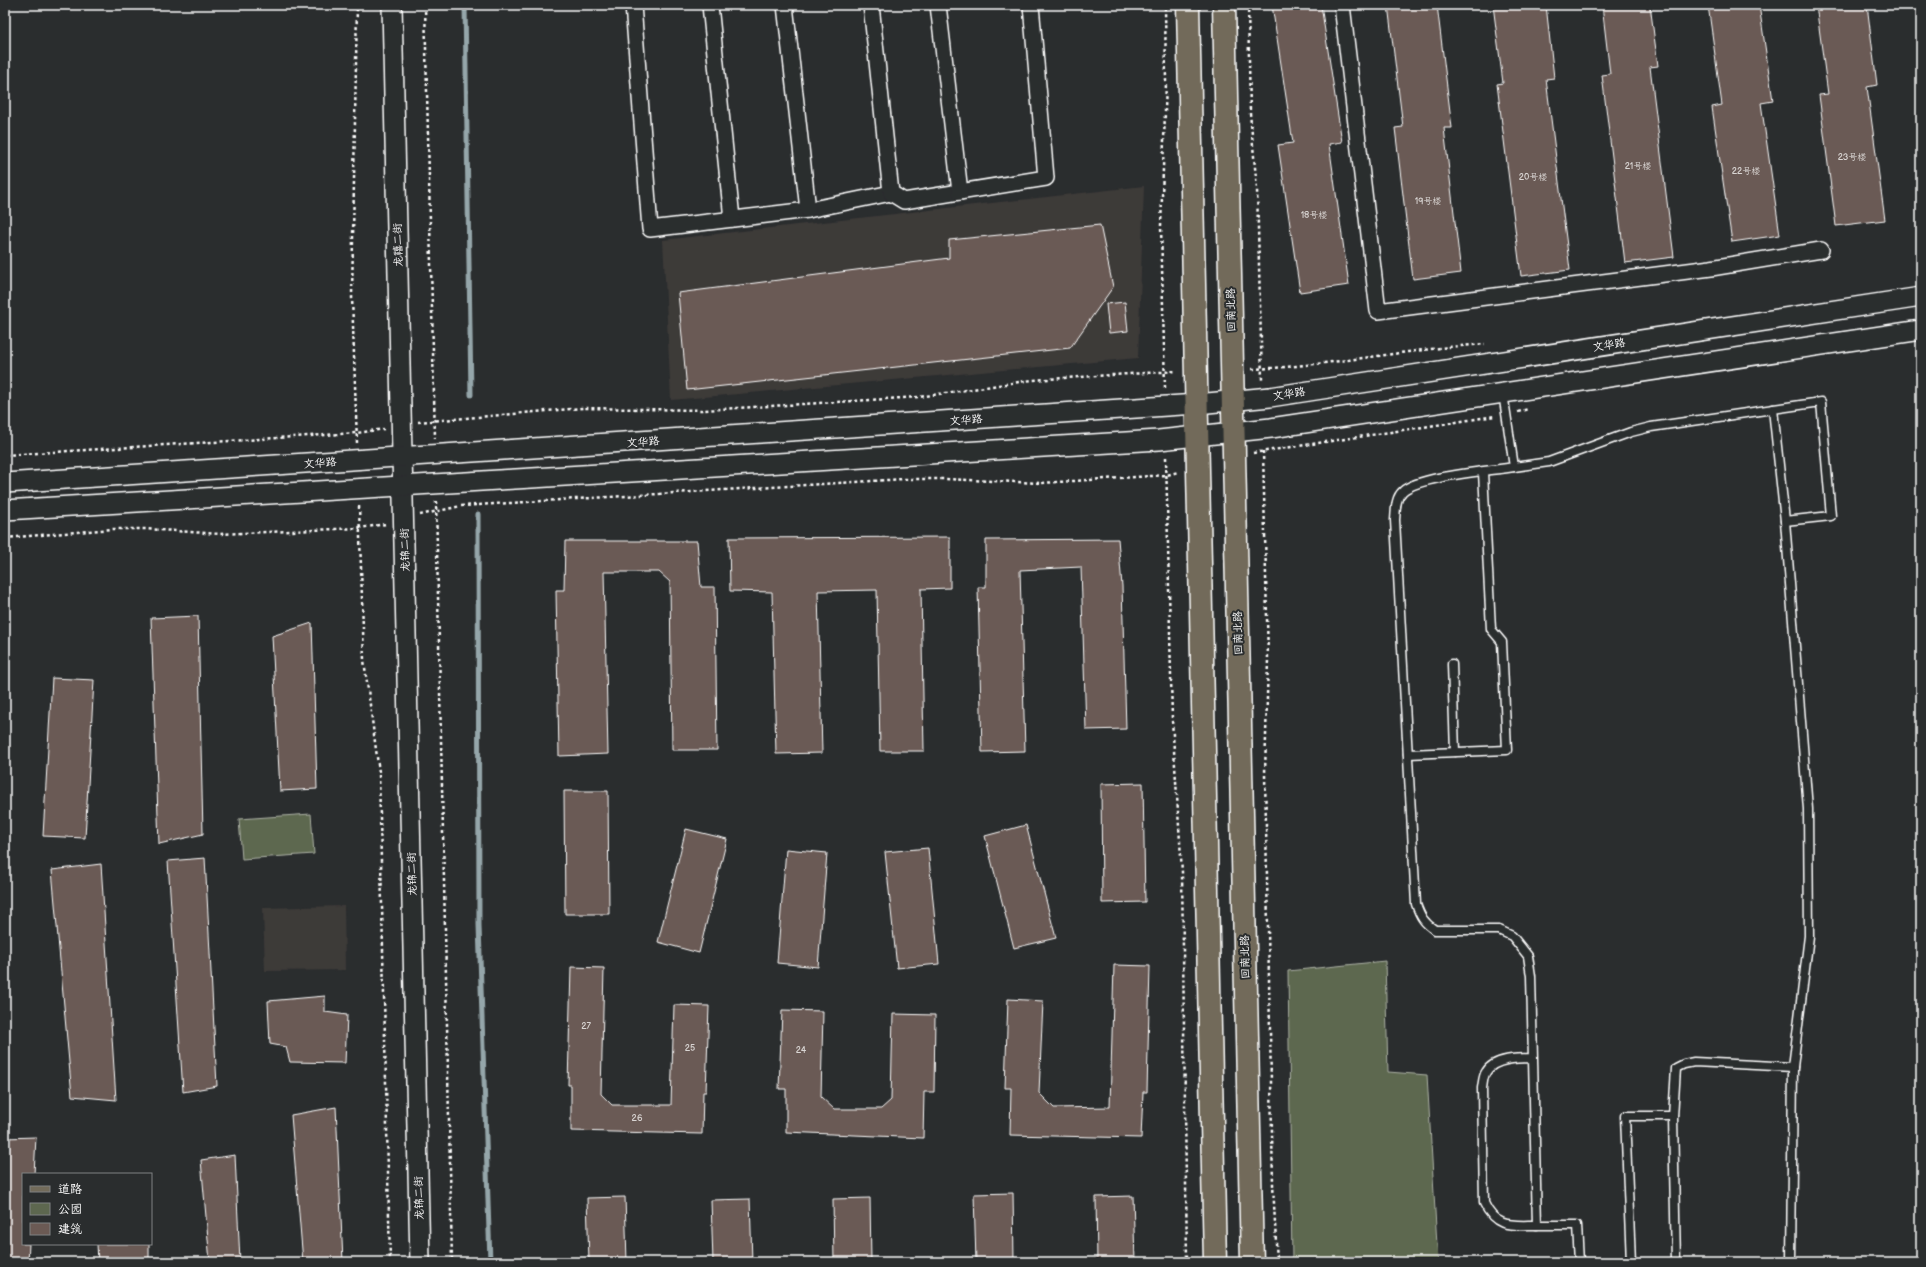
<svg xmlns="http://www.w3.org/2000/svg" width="1926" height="1267" font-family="'Balsamiq Sans','LXGW WenKai TC',sans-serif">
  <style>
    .built { fill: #3e3a39 }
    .green { fill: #5d674f; stroke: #aeb3a7 }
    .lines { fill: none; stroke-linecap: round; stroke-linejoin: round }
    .stream { stroke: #95a6aa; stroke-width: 5 }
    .building { fill: #6b5a54; stroke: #fff }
    .service-casing { stroke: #fff; stroke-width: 11 }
    .minor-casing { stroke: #fff; stroke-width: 18 }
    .tertiary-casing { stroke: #fff; stroke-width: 22 }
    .primary-casing { stroke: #fff; stroke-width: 25 }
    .path { stroke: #fff; stroke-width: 2.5; stroke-dasharray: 3 3; stroke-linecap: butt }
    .service { stroke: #2a2d2e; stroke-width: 8 }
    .minor { stroke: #2a2d2e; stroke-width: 15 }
    .tertiary { stroke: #2a2d2e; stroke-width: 19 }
    .primary { stroke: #726b5a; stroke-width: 22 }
    .labels { text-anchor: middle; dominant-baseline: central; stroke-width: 4; stroke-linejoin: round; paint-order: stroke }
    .number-label { font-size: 9px; fill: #dad6d4 }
    .street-label { font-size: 11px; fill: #fff; stroke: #2a2d2e }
  </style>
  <rect width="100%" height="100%" fill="#2a2d2e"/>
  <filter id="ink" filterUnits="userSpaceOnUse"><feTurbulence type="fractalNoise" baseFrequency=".025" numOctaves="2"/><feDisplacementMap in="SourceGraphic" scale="8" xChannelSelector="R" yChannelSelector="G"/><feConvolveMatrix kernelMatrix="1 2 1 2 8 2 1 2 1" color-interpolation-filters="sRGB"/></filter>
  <g filter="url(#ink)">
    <g class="built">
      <polygon points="1144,186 1138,358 671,400 663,240"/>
      <polygon points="344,906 345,970 265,971 263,908"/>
    </g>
    <g class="green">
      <polygon points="311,814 314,854 242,859 239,819"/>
      <polygon points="1385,961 1388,1072 1427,1075 1438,1262 1292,1262 1288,971"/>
    </g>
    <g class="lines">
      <g class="stream">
        <polyline points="465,5 471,395"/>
        <polyline points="478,514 479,925 490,1262"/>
      </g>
    </g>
    <g class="building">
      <polygon points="1272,5 1321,5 1342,142 1329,144 1349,285 1300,292 1278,145 1293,143"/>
      <polygon points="1388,5 1437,5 1452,128 1444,128 1461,273 1413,279 1395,128 1403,127"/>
      <polygon points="1493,5 1546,5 1554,78 1546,79 1570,270 1521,276 1497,84 1503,83"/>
      <polygon points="1602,5 1650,5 1658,66 1650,67 1674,257 1625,263 1602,75 1610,74"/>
      <polygon points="1708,5 1759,5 1773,101 1761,103 1780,235 1732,242 1712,107 1722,105"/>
      <polygon points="1816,5 1867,5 1877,85 1867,87 1885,220 1836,226 1819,95 1828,94"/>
      <polygon points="1100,225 1113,287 1070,348 687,390 678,293 949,258 949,240"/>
      <polygon points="1125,302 1128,331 1109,333 1106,304"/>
      <polygon points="950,537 950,588 921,589 924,751 880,751 877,590 818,591 822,753 776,754 772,592 730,591 729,538"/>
      <polygon points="1118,539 1122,586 1126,729 1086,730 1081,567 1020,570 1025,751 982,752 978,587 986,587 986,540"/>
      <polygon points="565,541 697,541 701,587 715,587 717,750 672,750 670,582 659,572 604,572 608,754 559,756 556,590 564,590"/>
      <polygon points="198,616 203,834 159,844 151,618"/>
      <polygon points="312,623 317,789 280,791 272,636"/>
      <polygon points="52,678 94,680 85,838 43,836"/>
      <polygon points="1143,783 1145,902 1102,903 1101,784"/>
      <polygon points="564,791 608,791 609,914 565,914"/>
      <polygon points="1026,825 1056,938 1014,948 985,836"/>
      <polygon points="686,829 727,839 699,953 658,942"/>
      <polygon points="928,848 939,964 897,968 885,852"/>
      <polygon points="786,849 827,853 818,967 777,963"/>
      <polygon points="205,858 217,1086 183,1092 168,861"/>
      <polygon points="101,864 116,1100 72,1096 52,870"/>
      <polygon points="1114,965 1150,966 1147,1092 1143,1092 1141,1138 1010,1135 1011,1088 1005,1088 1008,999 1043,1001 1039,1093 1054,1108 1110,1107"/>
      <polygon points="571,967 604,968 601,1094 612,1105 671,1105 674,1005 709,1006 706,1092 703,1092 702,1134 571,1131 571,1085 568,1085"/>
      <polygon points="325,996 325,1012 347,1015 345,1063 290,1062 286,1047 270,1044 268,1001"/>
      <polygon points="782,1010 823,1011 821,1097 834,1109 881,1109 891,1100 893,1014 935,1015 934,1092 924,1092 923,1138 786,1132 786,1089 779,1089"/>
      <polygon points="336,1107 343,1262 303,1262 291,1115"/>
      <polygon points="36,1137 34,1174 23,1174 23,1244 29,1244 28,1262 5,1262 5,1138"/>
      <polygon points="235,1155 240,1262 210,1262 201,1160"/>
      <polygon points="1013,1193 1014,1262 976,1262 974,1194"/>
      <polygon points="1133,1196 1135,1262 1097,1262 1096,1197"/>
      <polygon points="625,1197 627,1262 589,1262 587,1198"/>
      <polygon points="870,1198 871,1262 834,1262 833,1199"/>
      <polygon points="750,1199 752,1262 713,1262 711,1200"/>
      <polygon points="97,1244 149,1244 149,1262 98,1262"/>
    </g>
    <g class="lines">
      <g class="service-casing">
        <g id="service">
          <path d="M1503,393l11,74c-24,4 -95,9 -111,24 -8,7 -7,19 -8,29l21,384c4,12 8,19 19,26h64l13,6 16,20 3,20 6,249c-25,0 -41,4 -53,-22l-2,-115c1,-5 1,-12 4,-16 8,-14 33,-14 47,-14"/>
          <polyline points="1773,409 1785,521 1808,809 1809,936 1793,1067 1791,1262"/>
          <polyline points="1514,467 1549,462 1631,432 1651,427 1821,402 1831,516 1785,521"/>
          <polyline points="1452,664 1455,752"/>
          <polyline points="1408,754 1507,750 1502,642 1491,629 1483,472"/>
          <polyline points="1537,1225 1577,1225 1579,1262"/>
          <polyline points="1631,1262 1625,1116 1673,1116"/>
          <polyline points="1676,1262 1673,1117 1676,1068 1684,1064 1694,1062 1793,1067"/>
        </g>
      </g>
      <g class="minor-casing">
        <g id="minor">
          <polyline points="633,5 650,229 808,210 891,193"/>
          <polyline points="710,5 732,219"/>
          <polyline points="785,5 808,210"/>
          <polyline points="871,5 891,193 904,201 1046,178 1031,5"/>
          <polyline points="938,5 960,192"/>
          <polyline points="1342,5 1378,311 1711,268 1821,250"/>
        </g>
      </g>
      <g class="tertiary-casing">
        <g id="tertiary">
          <polyline points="392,5 420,1262"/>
          <polyline points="5,483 1197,404 1270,397 1921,297"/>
          <polyline points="5,510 1159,440 1271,428 1921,330"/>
        </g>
      </g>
      <g class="primary-casing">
        <g id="primary">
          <polyline points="1188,5 1215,1262"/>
          <polyline points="1224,5 1252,1262"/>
        </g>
      </g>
      <g class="path">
        <polyline points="425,5 435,438"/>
        <polyline points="1248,5 1250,113 1257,189 1262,380"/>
        <path d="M1252,369c78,-3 155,-20 233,-25"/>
        <polyline points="1165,388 1161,226 1166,83 1165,5"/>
        <polyline points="1518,412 1528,409"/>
        <polyline points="418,422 583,408 704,410 919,397 1032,380 1177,371"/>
        <polyline points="357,443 352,296 357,5"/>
        <polyline points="1263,451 1268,659 1265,774 1273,1184 1277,1262"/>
        <polyline points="1253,453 1495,416"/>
        <polyline points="5,455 357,433 384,429"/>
        <polyline points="1166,457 1172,720 1182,872 1187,1262"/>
        <polyline points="436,501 452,1262"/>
        <polyline points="359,506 364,660 379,772 390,1262"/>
        <polyline points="420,515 461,506 904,479 945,479 1042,483 1167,475 1178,472"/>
        <polyline points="5,538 113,529 146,529 220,534 360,528 386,524"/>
      </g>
      <use href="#service" class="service"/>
      <use href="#minor" class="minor"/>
      <use href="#tertiary" class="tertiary"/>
      <use href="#primary" class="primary"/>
    </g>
  </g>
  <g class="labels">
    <g class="number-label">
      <text x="1852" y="157">23号楼</text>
      <text x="1638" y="166">21号楼</text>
      <text x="1746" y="171">22号楼</text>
      <text x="1533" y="177">20号楼</text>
      <text x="1428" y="201">19号楼</text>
      <text x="1314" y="215">18号楼</text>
      <text x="586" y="1026">27</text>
      <text x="690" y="1048">25</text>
      <text x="801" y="1050">24</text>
      <text x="637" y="1118">26</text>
    </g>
    <g class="street-label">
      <text transform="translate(398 245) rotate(-91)">龙禧二街</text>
      <text transform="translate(1231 310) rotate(-91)">回南北路</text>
      <text transform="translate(1609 345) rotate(-9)">文华路</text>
      <text transform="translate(1289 394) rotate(-9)">文华路</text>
      <text transform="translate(966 420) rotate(-4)">文华路</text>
      <text transform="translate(643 442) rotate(-4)">文华路</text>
      <text transform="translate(320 463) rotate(-4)">文华路</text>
      <text transform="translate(405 550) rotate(-91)">龙锦二街</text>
      <text transform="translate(1238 633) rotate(-91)">回南北路</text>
      <text transform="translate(412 874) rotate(-91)">龙锦二街</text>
      <text transform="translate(1245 957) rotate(-91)">回南北路</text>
      <text transform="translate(419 1198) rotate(-91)">龙锦二街</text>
    </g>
  </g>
  <rect width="1926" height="1267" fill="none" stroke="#2a2d2e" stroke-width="20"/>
  <rect x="10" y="10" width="1906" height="1247" fill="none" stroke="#fff" stroke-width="1.5" filter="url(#ink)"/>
  <rect x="22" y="1173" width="130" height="72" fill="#2a2d2e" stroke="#7f8182"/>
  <rect x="30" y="1186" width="20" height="6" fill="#726b5a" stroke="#7f8182"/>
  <text x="58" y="1193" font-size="12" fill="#ffffff">道路</text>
  <rect x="30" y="1203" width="20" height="12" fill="#5d674f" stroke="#7f8182"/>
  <text x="58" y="1213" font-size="12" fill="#ffffff">公园</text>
  <rect x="30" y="1223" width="20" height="12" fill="#6b5a54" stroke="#7f8182"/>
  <text x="58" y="1233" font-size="12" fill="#ffffff">建筑</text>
</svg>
